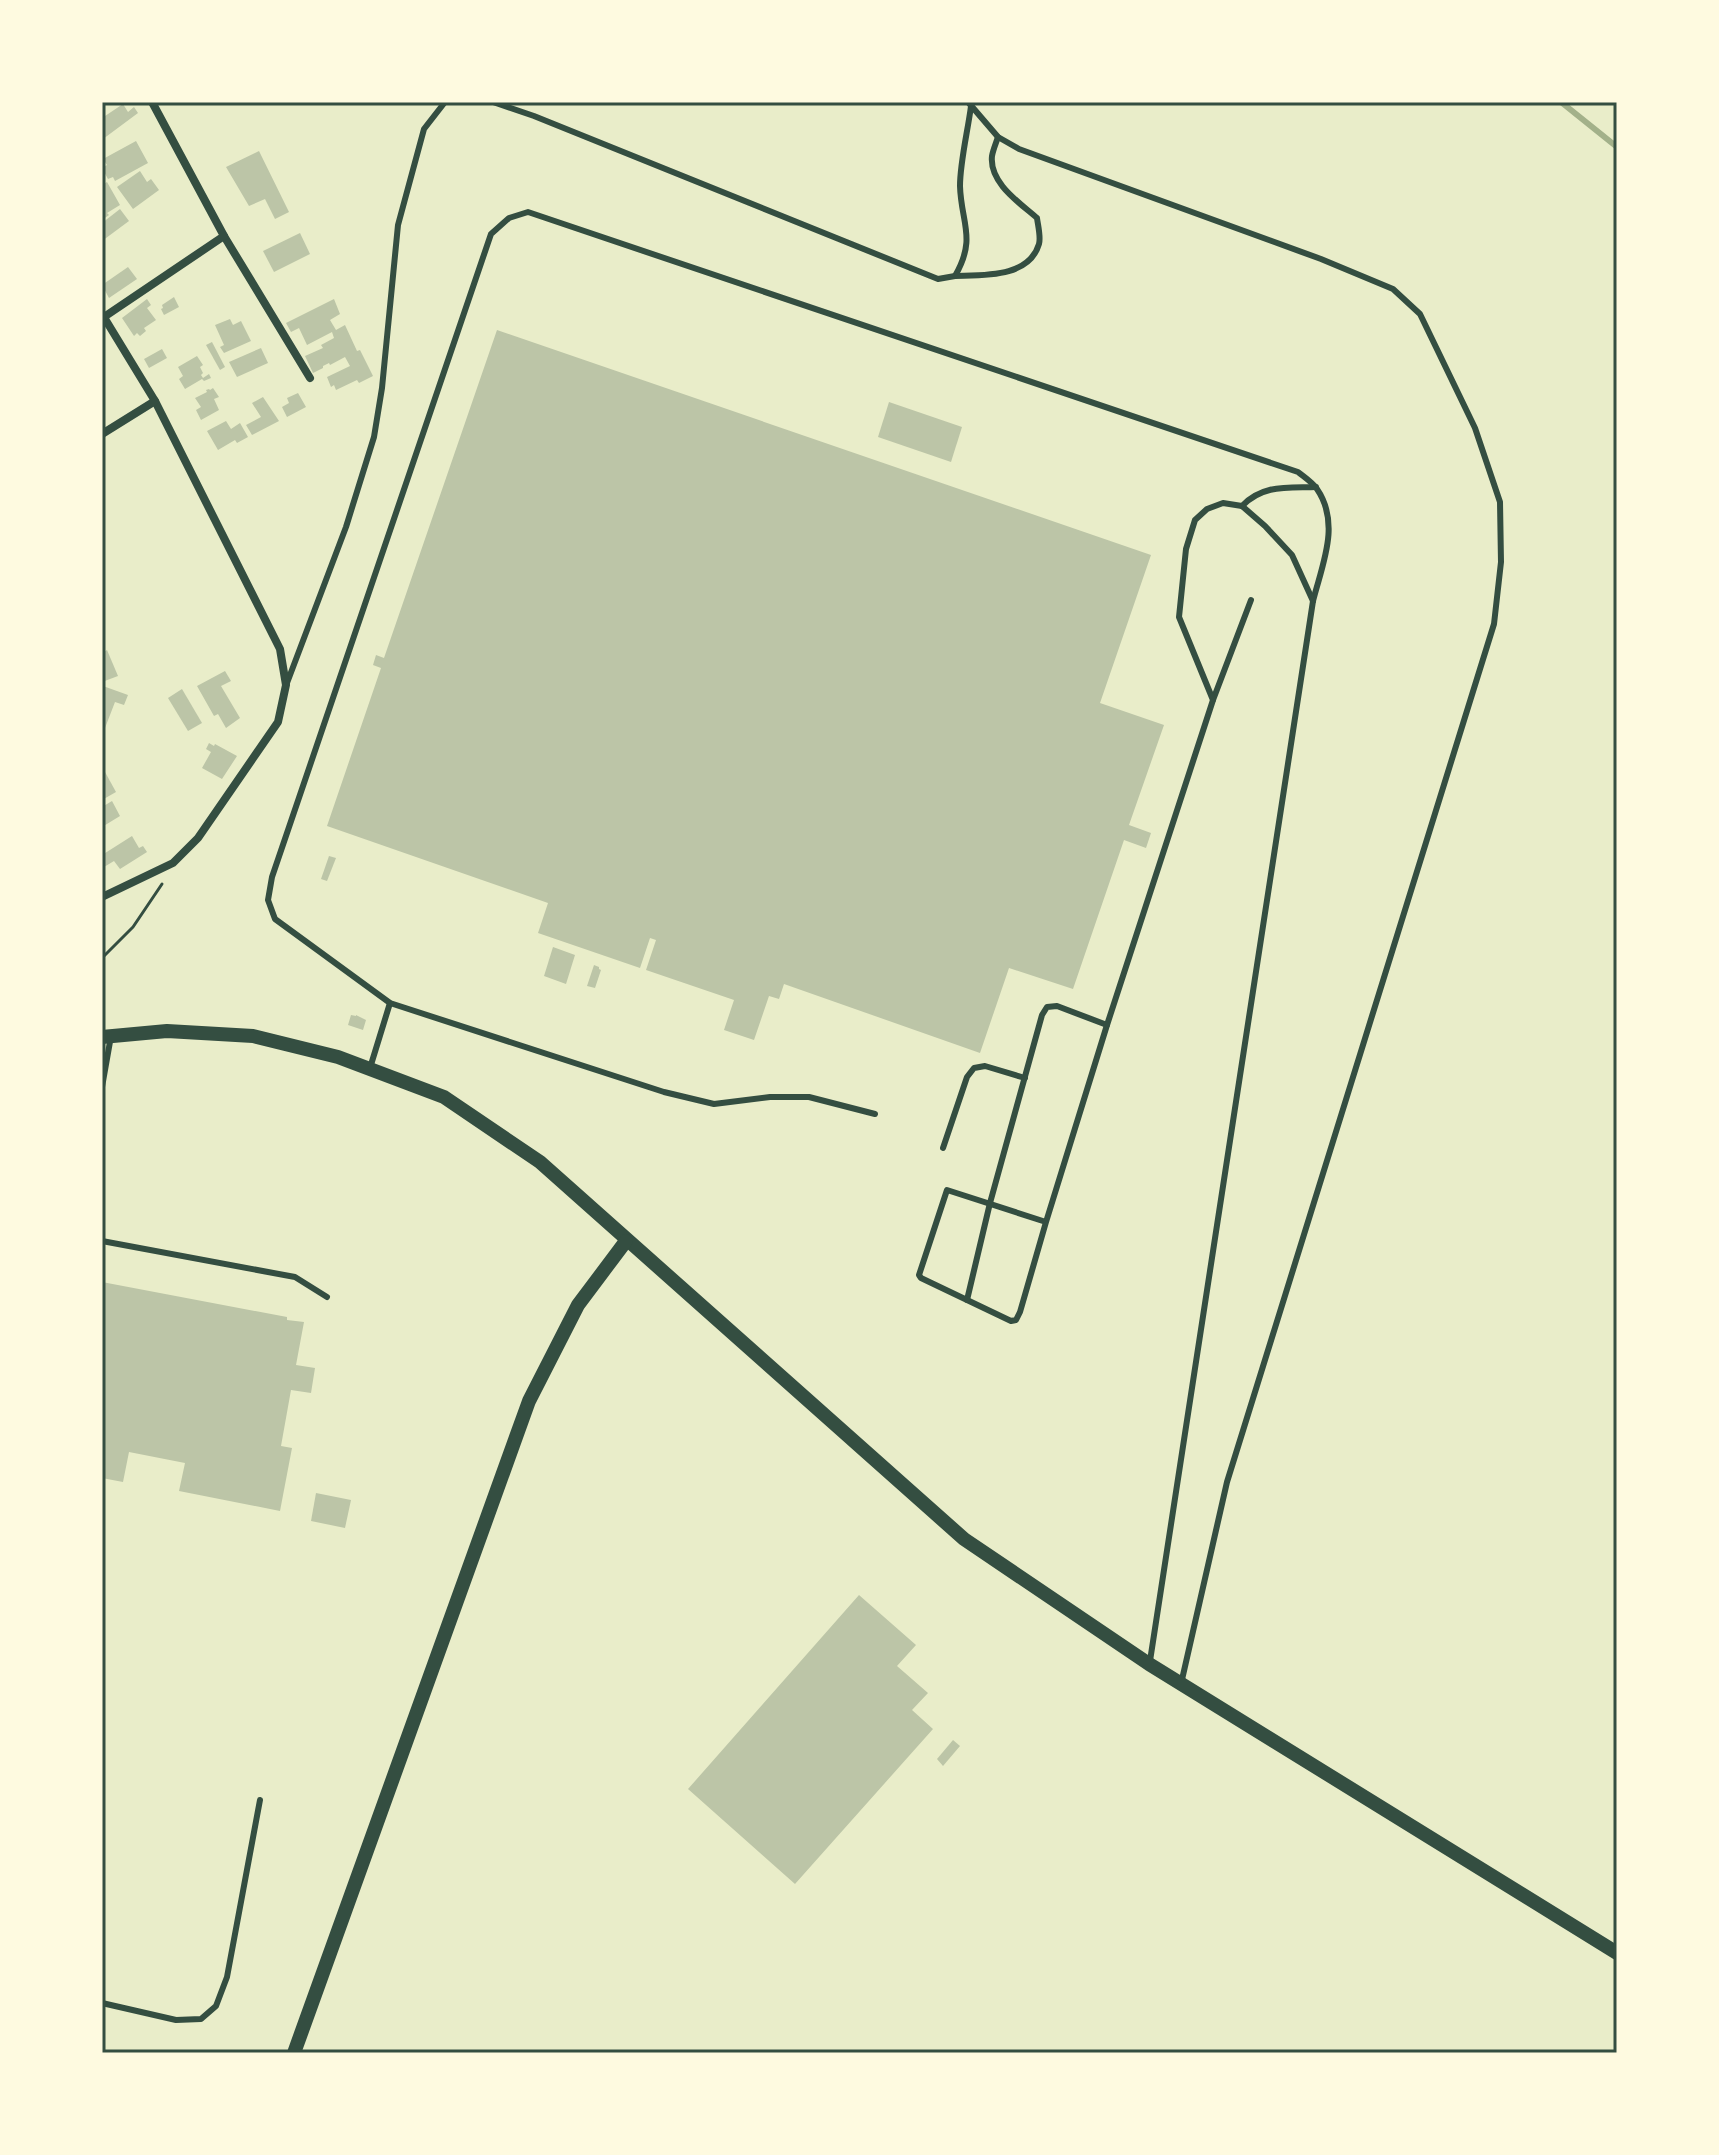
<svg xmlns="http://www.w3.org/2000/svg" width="1719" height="2155" font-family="Figtree,sans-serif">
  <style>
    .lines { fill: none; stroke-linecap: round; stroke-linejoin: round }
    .stream { stroke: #a3b18a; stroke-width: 6 }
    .building { fill: #bcc5a7 }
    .path { stroke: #344e41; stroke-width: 3 }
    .service { stroke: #344e41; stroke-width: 6 }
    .minor { stroke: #344e41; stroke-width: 8 }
    .tertiary { stroke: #344e41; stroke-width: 14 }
    .neatline { fill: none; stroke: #344e41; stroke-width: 3 }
  </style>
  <rect width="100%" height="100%" fill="#e9edc9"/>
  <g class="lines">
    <polyline class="stream" points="1561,102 1617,147"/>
  </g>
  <g class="building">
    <polygon points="123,104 128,112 134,107 138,113 103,139 102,118"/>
    <polygon points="136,141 148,163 115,181 113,177 108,179 102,168 107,165 103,159"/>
    <polygon points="259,151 289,212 275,219 265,199 249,206 226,167"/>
    <polygon points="140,171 147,182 151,179 159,190 133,209 117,187"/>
    <polygon points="107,182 120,205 107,213 109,215 102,220 102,185"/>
    <polygon points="120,209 129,221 102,241 102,223"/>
    <polygon points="300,233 310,254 274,272 263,251"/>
    <polygon points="128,267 137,279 109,298 102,285"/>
    <polygon points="174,297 179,307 164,315 161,309 163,308 162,305"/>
    <polygon points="147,299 151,305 147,308 156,320 144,328 146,331 140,336 137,333 134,336 122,318"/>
    <polygon points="334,299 340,314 330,320 336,330 345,325 357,351 360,350 373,376 359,383 357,380 336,390 334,385 331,387 327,377 350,366 345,357 330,365 329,363 323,366 323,368 313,373 305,356 323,348 321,345 334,338 332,332 307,345 299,328 291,332 286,323"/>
    <polygon points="230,319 233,325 241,321 251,341 224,353 220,347 224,345 215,325"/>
    <polygon points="497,330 1151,555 1100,703 1164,725 1129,825 1151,833 1146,848 1124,840 1073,989 1009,968 980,1053 784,984 779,999 769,996 754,1040 724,1030 734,1000 646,970 656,940 650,938 640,968 538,933 548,903 327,826 381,668 373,665 376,655 384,658"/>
    <polygon points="212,342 225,367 220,370 206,345"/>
    <polygon points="261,348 268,363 237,377 229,362"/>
    <polygon points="162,349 167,358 149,368 144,359"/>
    <polygon points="197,356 203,365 200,367 203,373 201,375 203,378 209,374 211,378 204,381 202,379 185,389 179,379 183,376 178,367"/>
    <polygon points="213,388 219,397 214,399 219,410 201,420 196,410 201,407 195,398 207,392 206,390 209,389 210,390"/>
    <polygon points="298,393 306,407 287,417 282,407 289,403 287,398"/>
    <polygon points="263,397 279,421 252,435 246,425 261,417 252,403"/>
    <polygon points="889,402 962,427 951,462 878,437"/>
    <polygon points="226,421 231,429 240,423 248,437 237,443 235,440 218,450 207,431"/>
    <polygon points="107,650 118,676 102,682 102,653"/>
    <polygon points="225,671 231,681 221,686 240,718 226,728 218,714 214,716 197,686"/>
    <polygon points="103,686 128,695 124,705 115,702 105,728 102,727"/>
    <polygon points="182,689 202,723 188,731 168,698"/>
    <polygon points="209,743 214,746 215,744 237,756 222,779 202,768 211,752 206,749"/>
    <polygon points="105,772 116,792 102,800 102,774"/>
    <polygon points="112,801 120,816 102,827 102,807"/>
    <polygon points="132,836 139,848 143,846 147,852 120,869 114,861 104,867 102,855"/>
    <polygon points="329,856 336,858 327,881 321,879"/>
    <polygon points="553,947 575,955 566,984 544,976"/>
    <polygon points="594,965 599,967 599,969 601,970 595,988 587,986"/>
    <polygon points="351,1015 356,1016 356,1015 366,1020 363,1030 348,1025"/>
    <polygon points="102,1282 287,1317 287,1320 304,1322 296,1365 315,1368 311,1393 291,1390 281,1446 292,1448 280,1511 179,1491 185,1463 129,1452 123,1482 102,1478"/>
    <polygon points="316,1493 351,1500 345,1528 311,1521"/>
    <polygon points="859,1595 916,1645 897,1666 928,1693 912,1710 933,1729 795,1884 688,1789"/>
    <polygon points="953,1740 960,1746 943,1766 937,1759"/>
  </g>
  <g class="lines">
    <polyline class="path" points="102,958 133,927 162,884"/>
    <g class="service">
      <path d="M493,102l41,14 404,163 17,-3c22,-38 6,-53 5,-90 0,-24 8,-56 11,-80"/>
      <polyline points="968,102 998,137 1019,149 1321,259 1393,289 1420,314 1475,428 1500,502 1501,562 1494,624 1227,1482 1181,1684"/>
      <path d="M955,276c28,-1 74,2 84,-32 2,-7 -1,-18 -2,-26 -17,-15 -48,-35 -45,-62 1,-6 4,-13 6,-19"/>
      <path d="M1242,506c21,-22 46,-18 74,-19"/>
      <polyline points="287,683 346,527 374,437 382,388 398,225 424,129 445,102"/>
      <polyline points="1213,700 1251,600"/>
      <polyline points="370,1068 390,1003"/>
      <polyline points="102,1087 111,1036"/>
      <path d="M875,1114l-66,-17h-39l-56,7 -50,-12 -274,-89 -115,-84 -7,-19 4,-23 219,-643 18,-16 19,-6 770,260c6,5 14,10 19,17 24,35 5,76 -4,112l-163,1060"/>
      <polyline points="943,1148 967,1077 974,1068 985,1066 1025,1078"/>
      <polyline points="1046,1222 947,1190 919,1275 921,1278 1011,1321 1016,1320 1020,1312 1046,1222 1107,1025 1213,700 1179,617 1186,549 1195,520 1207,509 1223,503 1242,506 1265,526 1292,555 1313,601"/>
      <polyline points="102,1241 295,1277 327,1297"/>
      <polyline points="967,1300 990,1203 1042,1015 1047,1007 1057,1006 1107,1025"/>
      <polyline points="102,2003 176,2020 201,2019 216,2006 227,1977 260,1800"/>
    </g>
    <g class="minor">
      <polyline points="224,236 310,378"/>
      <polyline points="102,314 155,401 280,649 286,685 278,722 198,838 173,863 102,897"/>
      <polyline points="104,317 224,236 152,102"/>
      <polyline points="102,434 155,401"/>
    </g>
    <g class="tertiary">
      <polyline points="102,1037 167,1031 253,1036 338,1057 444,1097 540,1162 964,1539 1149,1664 1617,1953"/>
      <polyline points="294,2053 529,1401 578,1305 626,1241"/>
    </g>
  </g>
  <rect width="1719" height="2155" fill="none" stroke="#fefae0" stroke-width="208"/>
  <rect x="104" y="104" width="1511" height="1947" class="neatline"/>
</svg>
